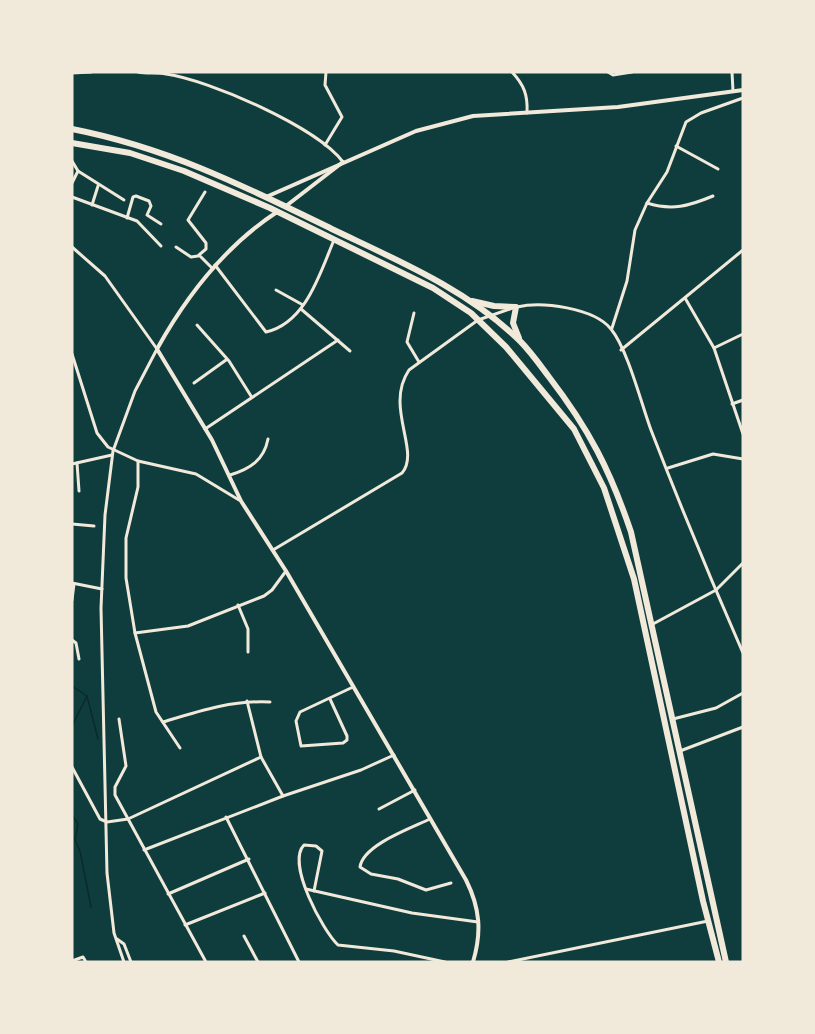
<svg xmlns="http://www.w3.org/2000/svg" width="815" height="1034" font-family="Cabin,sans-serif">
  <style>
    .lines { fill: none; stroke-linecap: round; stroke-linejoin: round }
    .stream { stroke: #0a2a2b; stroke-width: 1.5 }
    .minor { stroke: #f1e9da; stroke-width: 3 }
    .tertiary { stroke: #f1e9da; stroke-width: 4 }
    .motorway { stroke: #f1e9da; stroke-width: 6 }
  </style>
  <rect width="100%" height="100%" fill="#0f3d3e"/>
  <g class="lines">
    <g class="stream">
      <polyline points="72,686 87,696 98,739"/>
      <polyline points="72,726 87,696"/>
      <polyline points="72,815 78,824 75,840 80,851 91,907"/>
    </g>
    <g class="minor">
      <path d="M138,72c9,2 18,0 28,2 43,6 151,53 177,88"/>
      <path d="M512,72c12,13 16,23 15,41"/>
      <polyline points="608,72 613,75 632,72"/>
      <polyline points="732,72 733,91"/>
      <polyline points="72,73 91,72"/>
      <polyline points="325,145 342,117 325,85 326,72"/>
      <polyline points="676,146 718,169"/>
      <polyline points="72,161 78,171 72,183"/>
      <polyline points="78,171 124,200"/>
      <polyline points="205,192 188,220 206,243 206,249 199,255 212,268"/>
      <polyline points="72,197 137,221 161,246"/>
      <path d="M647,203c25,8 42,3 66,-7"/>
      <polyline points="92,205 98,186"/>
      <polyline points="127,218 133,197 136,196 149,201 151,206 147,215 161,224"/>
      <polyline points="72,247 105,276 157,349 135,391 113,451 105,515 101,608 107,873 114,933 124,962"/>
      <polyline points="176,247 191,257 198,256"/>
      <path d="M215,265l51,67c40,-9 54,-59 68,-92"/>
      <polyline points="276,290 303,305"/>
      <polyline points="685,298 714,348 743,434"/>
      <path d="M517,307c25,-6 77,1 94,22 17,21 30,74 40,101 29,75 60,150 92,223"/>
      <polyline points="301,309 350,351"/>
      <polyline points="414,313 407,342 419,362"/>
      <polyline points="197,325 229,361 251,396"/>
      <polyline points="612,328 627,281 635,230 647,203 667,172 686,122 701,113 743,98"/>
      <polyline points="714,348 743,334"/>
      <polyline points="621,350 743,250"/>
      <polyline points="72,354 97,433 108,447 138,461 196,474 239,500"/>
      <polyline points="194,383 226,360"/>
      <polyline points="732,404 743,400"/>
      <polyline points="205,429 338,340"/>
      <polyline points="138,461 138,487 126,538 126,578 135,633 156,712 180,748"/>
      <polyline points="77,463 79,491"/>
      <polyline points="72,464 112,455"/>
      <polyline points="668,468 713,454 743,459"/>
      <path d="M230,475c20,-6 34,-15 38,-36"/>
      <polyline points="72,524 94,526"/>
      <path d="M273,550l129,-77c19,-22 -18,-66 7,-103l69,-50 32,-11"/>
      <polyline points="72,583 102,589"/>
      <polyline points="72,600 74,584"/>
      <polyline points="238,605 248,629 248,652"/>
      <polyline points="653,624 716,590 743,563"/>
      <polyline points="135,633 188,626 264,596 272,590 286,571"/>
      <polyline points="72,640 76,643 79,659"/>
      <polyline points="330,699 347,736 347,740 343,743 301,746 296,721 300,712 353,687"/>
      <polyline points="247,701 261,757 283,796"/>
      <polyline points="119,719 126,766 115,787 115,795 206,962"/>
      <polyline points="673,719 716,708 743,693"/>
      <path d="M163,722c36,-11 69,-22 107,-20"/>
      <polyline points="680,751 743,727"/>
      <polyline points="72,767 100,819 107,822 128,819 261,757"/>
      <polyline points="379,809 415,790"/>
      <polyline points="226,817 299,962"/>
      <path d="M430,819c-19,9 -67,26 -70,48l11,7 27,5 28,11 25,-7"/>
      <polyline points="144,850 283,796 361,770 394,755"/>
      <polyline points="306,889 412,913 478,922"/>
      <path d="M314,891l8,-40 -6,-5 -12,-1c-18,18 19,86 34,100l56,6 51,11"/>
      <polyline points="168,894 249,859"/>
      <polyline points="185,925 265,893"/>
      <polyline points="244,936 258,962"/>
      <polyline points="117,939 124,944 131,962"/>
      <polyline points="72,961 83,957 86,962"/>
      <polyline points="508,962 708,921"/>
    </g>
    <g class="tertiary">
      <polyline points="266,197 416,131 473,116 618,107 743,90"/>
      <polyline points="286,206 343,162"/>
      <path d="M277,212c-52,34 -90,83 -120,137l55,91 29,61 45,70 180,309c14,28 16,52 7,82"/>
    </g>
    <g class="motorway">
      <path d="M72,129c97,19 174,58 262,101 65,31 134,60 186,111 11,11 20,24 29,36 40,52 61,93 82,155l95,430"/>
      <polyline points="72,143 130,153 184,171 270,208 433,288 471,313 506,347 574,429 604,488 634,579 703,901 719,962"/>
      <polyline points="472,301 494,306 516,307 513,323 519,338"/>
    </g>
  </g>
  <rect width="815" height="1034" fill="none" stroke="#f1e9da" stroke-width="147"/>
</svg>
